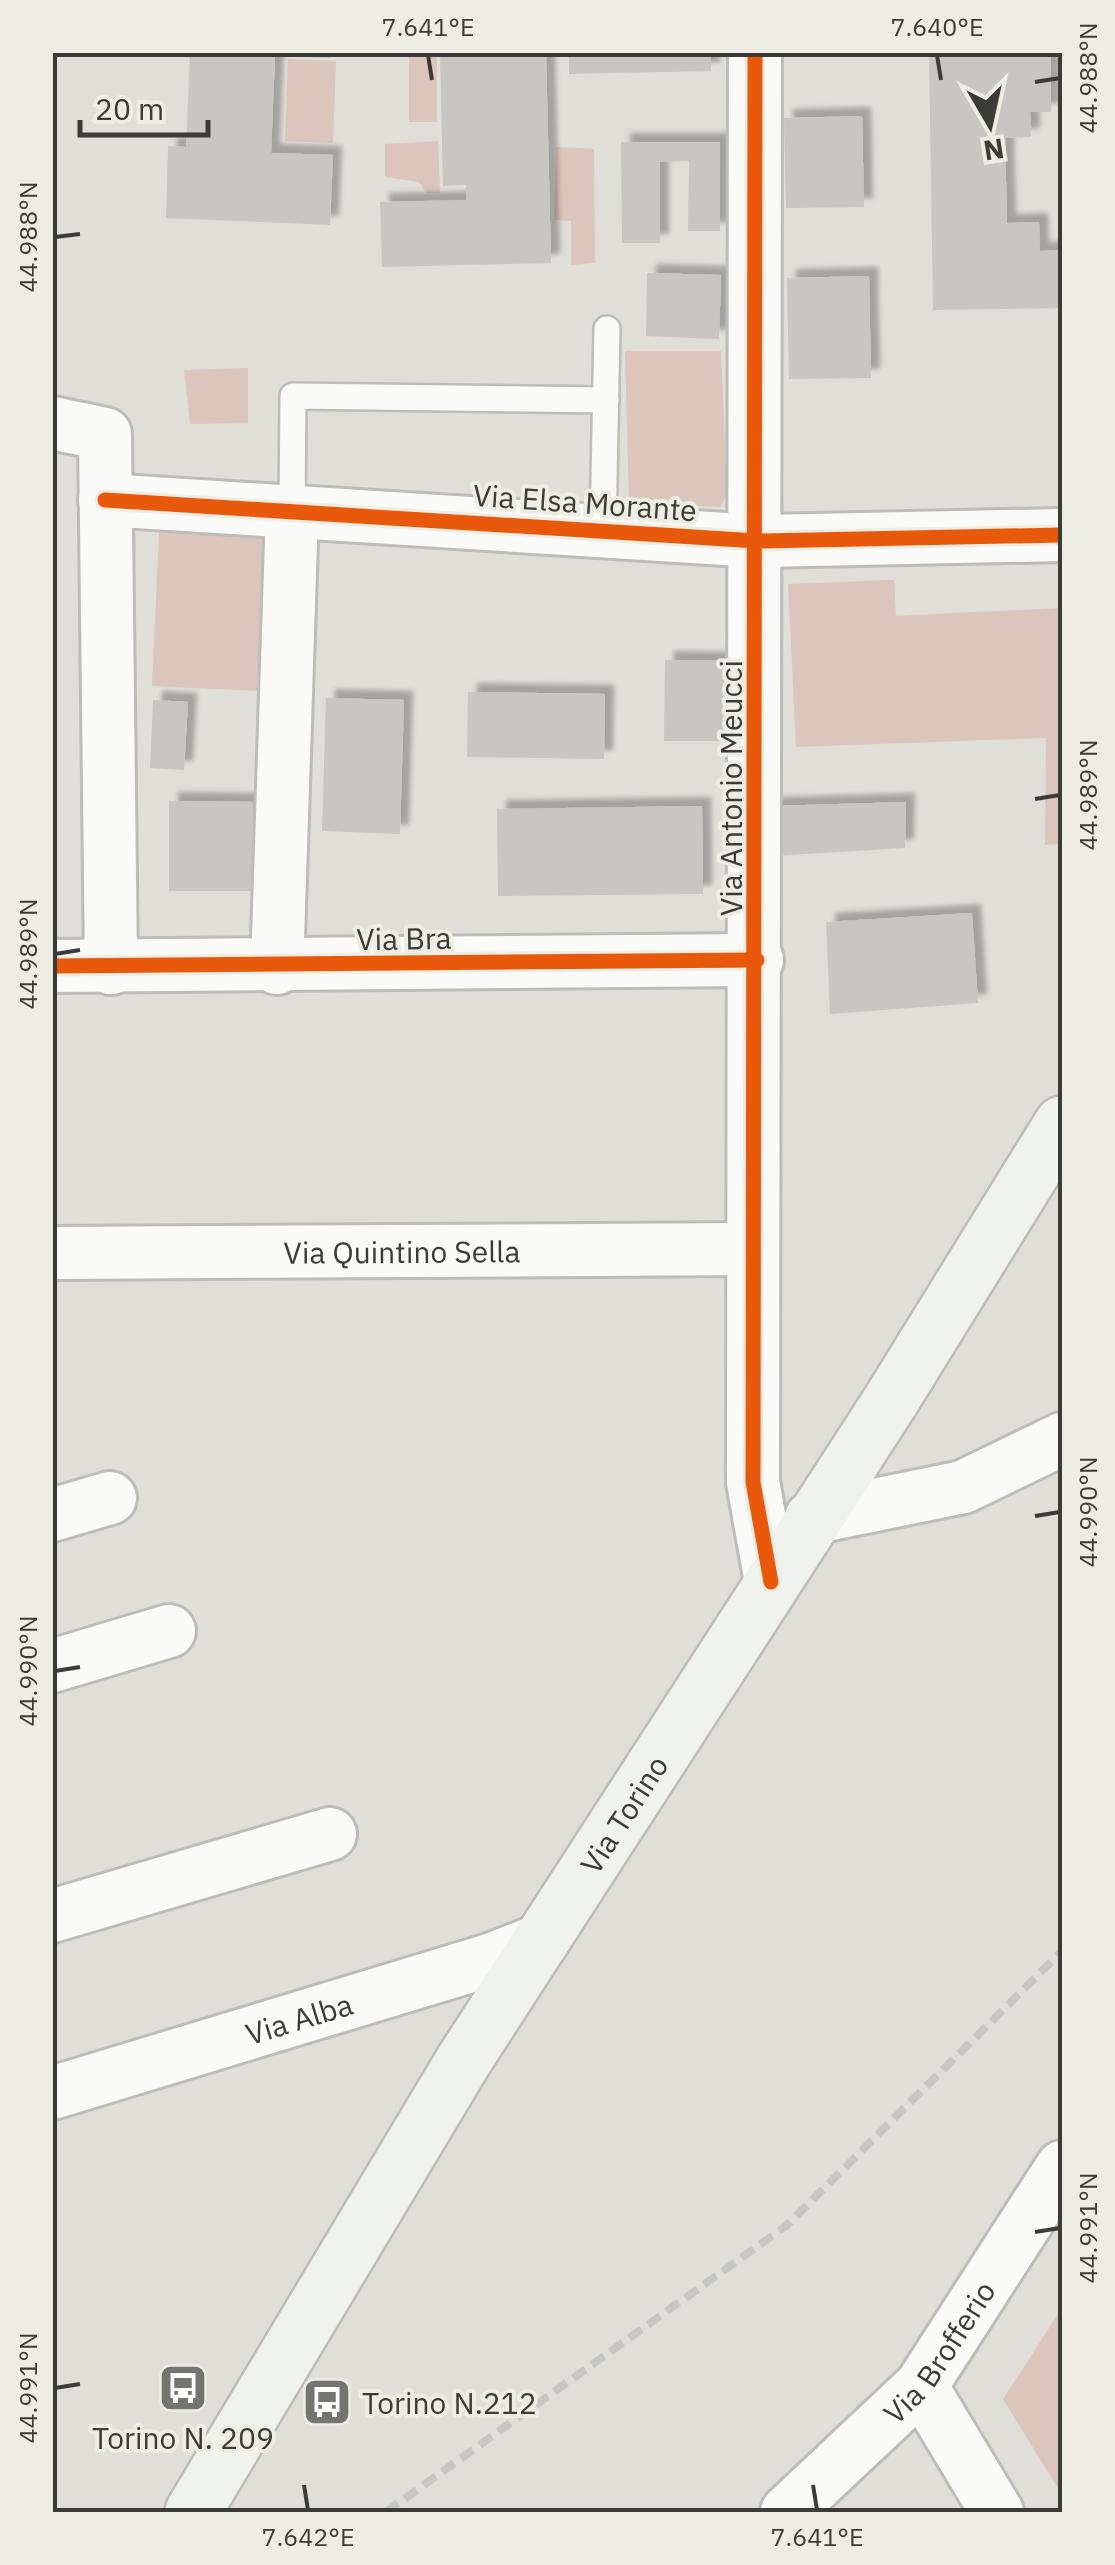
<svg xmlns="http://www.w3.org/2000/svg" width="1115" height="2565" font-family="'IBM Plex Sans',sans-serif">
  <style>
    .green { fill: #dcc6bc }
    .building { fill: #c8c6c3; filter: url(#shadow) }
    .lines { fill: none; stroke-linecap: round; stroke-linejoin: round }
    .service-casing { stroke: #bdbcb8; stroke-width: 30 }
    .minor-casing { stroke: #bdbcb8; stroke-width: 58 }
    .secondary-casing { stroke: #bdbcb8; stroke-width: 60 }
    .service { stroke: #fafaf9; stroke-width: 25 }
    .minor { stroke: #fafaf9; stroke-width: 52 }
    .secondary { stroke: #f0f2ed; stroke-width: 55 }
    .rail { stroke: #c6c6c5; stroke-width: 8; stroke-dasharray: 15 8; stroke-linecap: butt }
    .cycleway-casing { stroke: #eeede4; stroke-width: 21 }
    .cycleway { stroke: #e8590c; stroke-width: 15 }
    .ticks { fill: none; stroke: #3b3b37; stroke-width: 4 }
    .labels { text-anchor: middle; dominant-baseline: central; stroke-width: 8; stroke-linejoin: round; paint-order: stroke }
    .street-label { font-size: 30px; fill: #3b3b37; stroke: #eeede4 }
    .poi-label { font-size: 30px; fill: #3b3b37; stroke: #eeede4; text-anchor: start }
    .neatline { fill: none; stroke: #3b3b37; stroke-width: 4 }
    .ticks-label { font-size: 25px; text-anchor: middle; fill: #3b3b37 }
  </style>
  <defs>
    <filter id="shadow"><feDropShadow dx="9" dy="-9" stdDeviation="2.5" flood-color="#0004"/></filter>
  </defs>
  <rect width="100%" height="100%" fill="#dfded9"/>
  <g class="green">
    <rect x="409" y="55" width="28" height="67"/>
    <polygon points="288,59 336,61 333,143 285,141"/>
    <polygon points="438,141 440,193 426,193 419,182 385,177 385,144"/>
    <polygon points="556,147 594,149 595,263 571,265 571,221 554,220"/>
    <polygon points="625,351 721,351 727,494 721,507 629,503"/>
    <polygon points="248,368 248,423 190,424 184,370"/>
    <polygon points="159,533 269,537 262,691 152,686"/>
    <polygon points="894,580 896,616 1062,608 1062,844 1045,845 1046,738 796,747 788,584"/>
    <polygon points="1062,2308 1062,2495 1003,2399"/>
  </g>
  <g class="building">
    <polygon points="190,52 331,52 330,58 275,56 271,153 333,155 330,225 166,218 168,146 186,147"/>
    <polygon points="440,52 546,52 551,263 382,267 380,202 466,200 466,185 443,186"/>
    <polygon points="569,52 711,52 711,71 569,74"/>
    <polygon points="929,52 1051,52 1051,112 1030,112 1031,137 1005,138 1007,223 1039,222 1040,251 1062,250 1062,308 933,310"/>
    <polygon points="862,116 864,207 786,208 784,118"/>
    <polygon points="621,142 720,142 720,231 688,231 689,161 660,162 660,243 622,243"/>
    <polygon points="647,273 721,275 719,339 646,336"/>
    <polygon points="869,276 871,378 789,379 787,278"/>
    <polygon points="665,660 736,661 735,741 664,741"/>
    <polygon points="468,692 605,694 604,759 467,757"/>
    <polygon points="326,698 404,700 400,834 322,831"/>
    <polygon points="153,700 188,702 184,770 150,768"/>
    <polygon points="169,801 253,802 253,891 169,891"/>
    <polygon points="906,802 905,848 772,856 771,806"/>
    <polygon points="702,806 703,894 498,896 497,809"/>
    <polygon points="972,913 978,1003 830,1014 826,922"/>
  </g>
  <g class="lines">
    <g class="service-casing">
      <g id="service">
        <polyline points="292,511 293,396 606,400"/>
        <polyline points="603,531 607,329"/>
      </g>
    </g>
    <g class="minor-casing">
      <g id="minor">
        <polyline points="755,52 753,1482 771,1582"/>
        <polyline points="52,423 105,434 111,968"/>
        <polyline points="105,500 757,541 1062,535"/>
        <polyline points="52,966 757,960"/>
        <polyline points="277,968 292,511"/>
        <path id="s1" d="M52,1253l700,-4"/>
        <polyline points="52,1515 110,1498"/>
        <polyline points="811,1518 963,1487 1062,1439"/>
        <polyline points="52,1666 169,1631"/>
        <polyline points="52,1916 330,1834"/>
        <path id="s2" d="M52,2093l438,-133 54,-21"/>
        <polyline points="921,2386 997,2512"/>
        <path id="s3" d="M787,2512l134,-126 141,-219"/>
      </g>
    </g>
    <g class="secondary-casing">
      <g id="secondary">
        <path id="s4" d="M193,2512l271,-452 426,-658 172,-278"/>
      </g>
    </g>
    <use href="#service" class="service"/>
    <use href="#minor" class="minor"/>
    <use href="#secondary" class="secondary"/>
    <polyline class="rail" points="386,2512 786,2226 1062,1951"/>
    <g class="cycleway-casing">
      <g id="cycleway">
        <polyline points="755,52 753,1482 771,1582"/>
        <polyline points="105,500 757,541 1062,535"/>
        <polyline points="52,966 757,960"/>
      </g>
    </g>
    <use href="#cycleway" class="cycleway"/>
  </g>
  <path class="ticks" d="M428,55l4,25M937,55l4,25M1035,82l25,-4M55,237l25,-3M1035,799l25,-4M55,954l25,-4M1035,1516l25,-4M55,1671l25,-4M1035,2232l25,-4M55,2388l25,-4M304,2485l4,25M813,2485l4,25"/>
  <defs>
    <g id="bus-square" transform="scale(2.5)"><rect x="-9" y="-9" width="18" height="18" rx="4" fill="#747470" stroke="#eeede4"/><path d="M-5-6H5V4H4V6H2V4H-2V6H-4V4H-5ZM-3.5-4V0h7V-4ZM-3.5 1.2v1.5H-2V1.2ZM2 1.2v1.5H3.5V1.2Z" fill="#fff"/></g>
  </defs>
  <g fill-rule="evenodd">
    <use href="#bus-square" x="183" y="2388"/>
    <use href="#bus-square" x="327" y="2402"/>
  </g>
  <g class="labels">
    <g class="street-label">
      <text transform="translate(585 502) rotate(4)">Via Elsa Morante</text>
      <text transform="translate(730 788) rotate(-90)">Via Antonio Meucci</text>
      <text transform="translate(404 938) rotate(-1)">Via Bra</text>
      <text stroke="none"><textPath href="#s1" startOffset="350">Via Quintino Sella</textPath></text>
      <text stroke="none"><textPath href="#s4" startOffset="820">Via Torino</textPath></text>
      <text stroke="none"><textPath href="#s2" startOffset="258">Via Alba</textPath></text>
      <text stroke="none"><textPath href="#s3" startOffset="222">Via Brofferio</textPath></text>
    </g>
    <g class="poi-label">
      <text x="362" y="2402">Torino N.212</text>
      <text x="183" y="2437" text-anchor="middle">Torino N. 209</text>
    </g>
  </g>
  <rect width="1115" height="2565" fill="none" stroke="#eeede4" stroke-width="110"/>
  <g transform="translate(990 125) rotate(171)" stroke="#eeede4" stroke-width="8" paint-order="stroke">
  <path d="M0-8L18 38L0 25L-18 38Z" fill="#3b3b37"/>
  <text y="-15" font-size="28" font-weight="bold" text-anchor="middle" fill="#3b3b37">N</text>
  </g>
  <path d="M80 120v15h128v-15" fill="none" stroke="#3b3b37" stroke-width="5"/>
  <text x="95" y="120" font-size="30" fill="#3b3b37" stroke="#eeede4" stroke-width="8" paint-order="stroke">20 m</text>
  <rect x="55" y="55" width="1005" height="2455" class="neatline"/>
  <g class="ticks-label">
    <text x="428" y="36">7.641°E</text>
    <text x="937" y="36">7.640°E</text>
    <text transform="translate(1088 78) rotate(-90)" y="9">44.988°N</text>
    <text transform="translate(28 237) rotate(-90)" y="9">44.988°N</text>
    <text transform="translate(1088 795) rotate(-90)" y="9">44.989°N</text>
    <text transform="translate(28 954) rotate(-90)" y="9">44.989°N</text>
    <text transform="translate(1088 1512) rotate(-90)" y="9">44.990°N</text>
    <text transform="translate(28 1671) rotate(-90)" y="9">44.990°N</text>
    <text transform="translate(1088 2228) rotate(-90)" y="9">44.991°N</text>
    <text transform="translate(28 2388) rotate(-90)" y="9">44.991°N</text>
    <text x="308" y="2546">7.642°E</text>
    <text x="817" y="2546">7.641°E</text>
  </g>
</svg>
